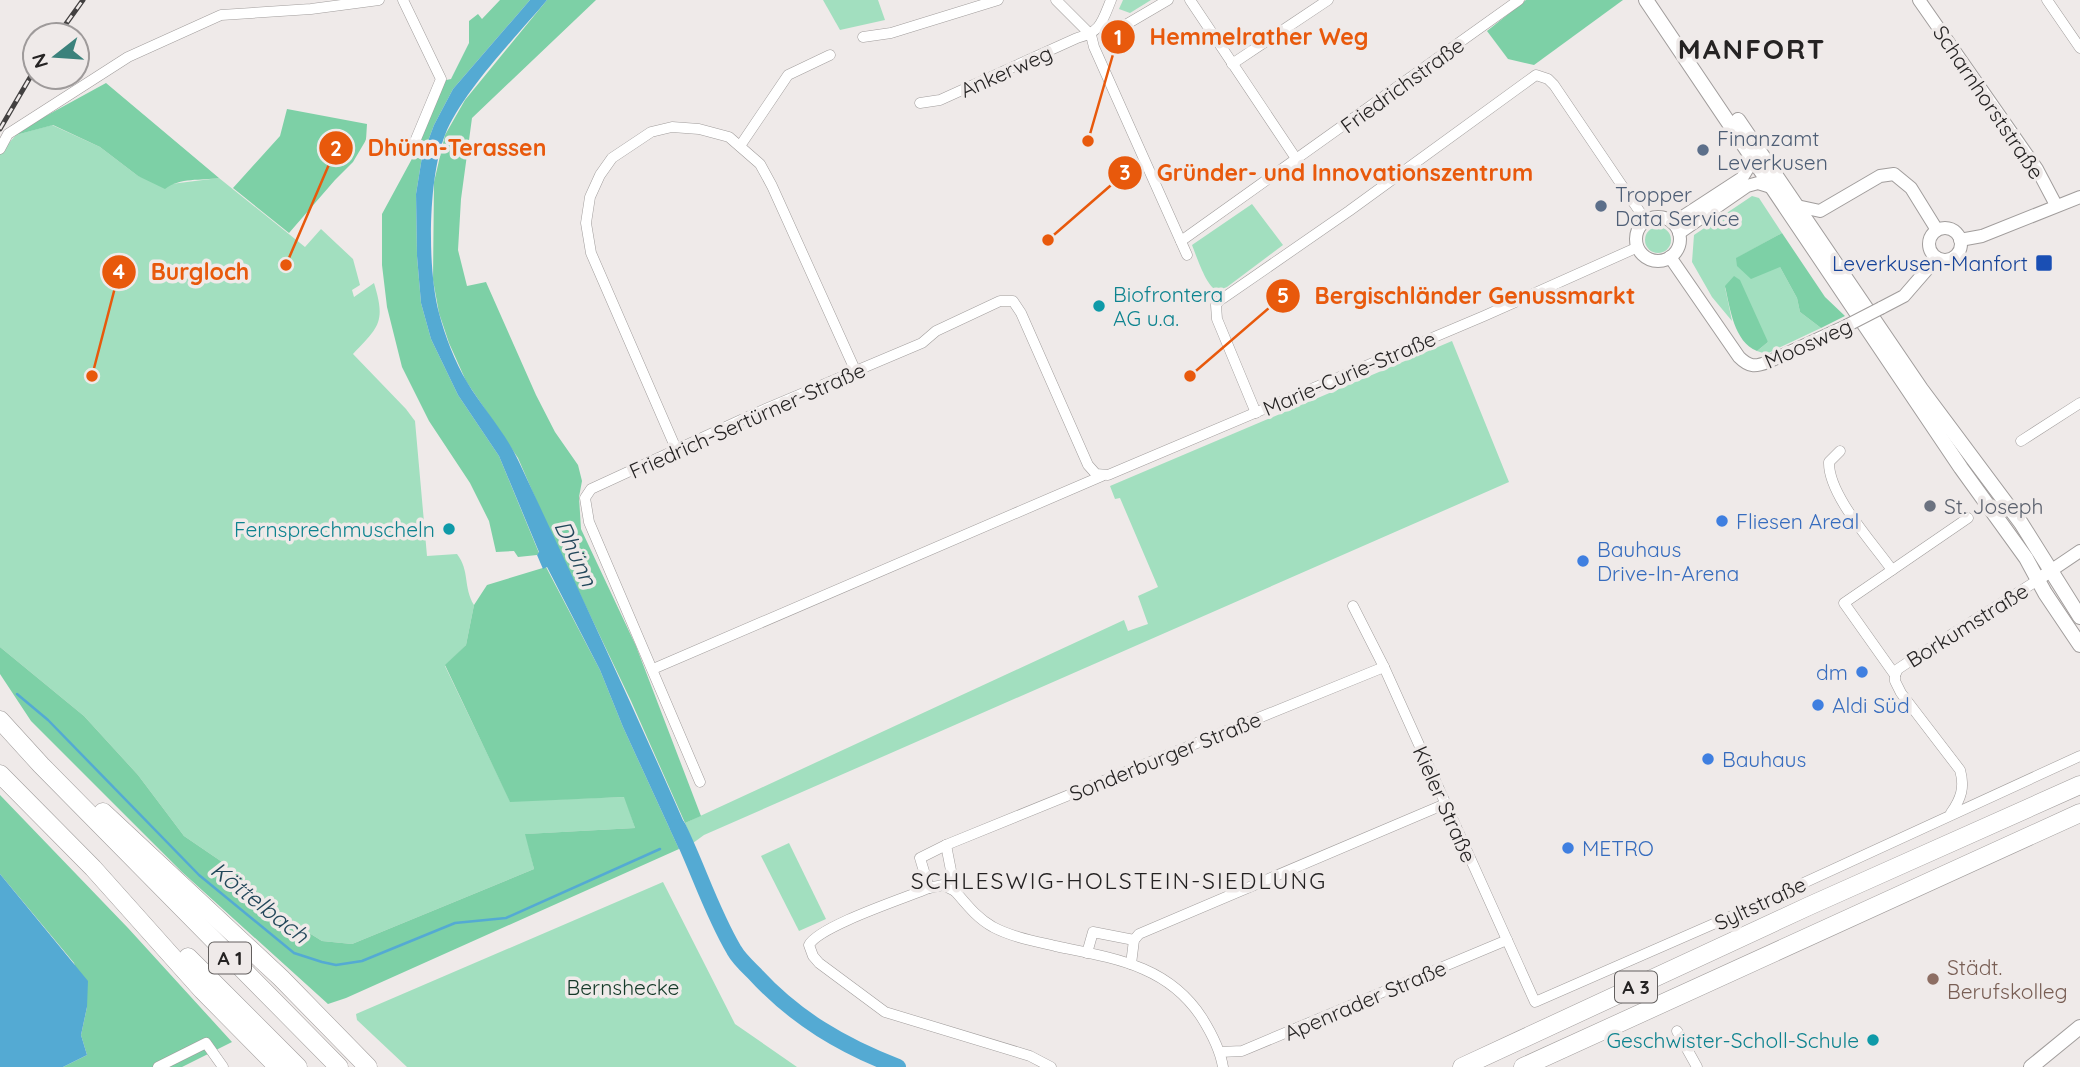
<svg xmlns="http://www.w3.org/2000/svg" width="2080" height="1067" font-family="Quicksand,sans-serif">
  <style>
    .green { fill: #a2dfbf }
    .forest { fill: #7dd0a6 }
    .water { fill: #54aad3 }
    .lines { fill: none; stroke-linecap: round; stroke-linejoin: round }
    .stream { stroke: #54aad3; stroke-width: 2.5 }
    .river { stroke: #54aad3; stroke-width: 16 }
    .minor-casing { stroke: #a19d9c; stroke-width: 11 }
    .tertiary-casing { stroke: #a19d9c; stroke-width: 14 }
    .secondary-casing { stroke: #a19d9c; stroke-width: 16 }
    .motorway-casing { stroke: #a19d9c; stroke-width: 19 }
    .minor { stroke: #fff; stroke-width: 10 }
    .tertiary { stroke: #fff; stroke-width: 12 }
    .secondary { stroke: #fff; stroke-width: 14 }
    .motorway { stroke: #fff; stroke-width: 18 }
    .rail-casing { stroke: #434141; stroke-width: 5 }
    .rail { stroke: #efeae9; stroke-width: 2.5; stroke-dasharray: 8; stroke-linecap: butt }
    .tertiary-bridge-casing { stroke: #a19d9c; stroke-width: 14; stroke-linecap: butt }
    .tertiary-bridge { stroke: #fff; stroke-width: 12 }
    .service-dot { fill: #5c6f8a; stroke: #efeae9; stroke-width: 2.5 }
    .transit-dot { fill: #1a4fb4; stroke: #efeae9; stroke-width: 2.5 }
    .culture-dot { fill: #0f9aa8; stroke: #efeae9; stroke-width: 2.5 }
    .worship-dot { fill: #6b7280; stroke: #efeae9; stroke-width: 2.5 }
    .shop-dot { fill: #3f7fe0; stroke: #efeae9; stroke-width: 2.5 }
    .education-dot { fill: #8d6e63; stroke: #efeae9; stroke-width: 2.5 }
    .labels { text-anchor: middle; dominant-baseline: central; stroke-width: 7; stroke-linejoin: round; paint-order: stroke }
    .shield { fill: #efeae9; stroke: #625f5e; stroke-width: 2 }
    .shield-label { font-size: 19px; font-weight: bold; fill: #252323 }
    .street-label { font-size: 21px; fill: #252323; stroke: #efeae9 }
    .service-label { font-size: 21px; fill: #4e5e75; stroke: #efeae9; text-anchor: start }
    .transit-label { font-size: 21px; fill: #164399; stroke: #efeae9; text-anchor: end }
    .culture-label { font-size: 21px; fill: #0d838f; stroke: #efeae9; text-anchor: end }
    .worship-label { font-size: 21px; fill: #5b616d; stroke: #efeae9; text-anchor: start }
    .shop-label { font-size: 21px; fill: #366cbe; stroke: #efeae9; text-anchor: start }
    .education-label { font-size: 21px; fill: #785e54; stroke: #efeae9; text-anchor: start }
    .park-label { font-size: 21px; fill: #143928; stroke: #efeae9 }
    .water-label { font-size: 23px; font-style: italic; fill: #22475a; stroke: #efeae9 }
    .neighbourhood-label { font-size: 23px; letter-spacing: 2px; fill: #252323; stroke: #efeae9 }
    .district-label { font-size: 28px; font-weight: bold; letter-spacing: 2px; fill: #252323; stroke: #efeae9 }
    .leader { fill: none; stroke: #e8590c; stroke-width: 2.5 }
    .callout-dot { fill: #e8590c; stroke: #efeae9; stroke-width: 2.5 }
    .mark-label { font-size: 21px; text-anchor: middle; font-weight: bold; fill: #fff }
    .callout-label { font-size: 23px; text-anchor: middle; font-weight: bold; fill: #e8590c; stroke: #efeae9; stroke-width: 7; stroke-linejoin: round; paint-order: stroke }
  </style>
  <rect width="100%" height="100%" fill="#efeae9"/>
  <g class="green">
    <polygon points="823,0 878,0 885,20 840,30"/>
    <polygon points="1123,0 1151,0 1130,13 1119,9"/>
    <path d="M52,125l48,22 38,29 33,8 48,-6 86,69 16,-18 32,30 7,26 -8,5 2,7 20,-14c12,39 5,44 -21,71l53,55 9,12 12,135 30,-2c13,17 6,33 17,51l-8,40 -21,21 65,135 115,-4 10,31 -109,6 8,35 -182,75 -30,-3 -32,-20 -62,-55 -44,-30 -46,-61 -54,-59 -84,-69v-494l16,-18z"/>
    <polygon points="1752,196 1759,198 1782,233 1737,258 1780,267 1797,298 1800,312 1821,328 1766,354 1757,351 1768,342 1725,287 1732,321 1712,297 1692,262 1694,235"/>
    <path d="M1252,204l31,41 -56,42c-5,2 -8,4 -12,2 -9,-4 -19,-34 -23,-44z"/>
    <circle cx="1658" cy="240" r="13"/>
    <polygon points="1452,341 1509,482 704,835 693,843 685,823 1124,620 1128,631 1148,624 1138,596 1158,587 1120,498 1115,499 1110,486"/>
    <polygon points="789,843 826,919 799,931 761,856"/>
    <polygon points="663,882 735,1024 797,1067 407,1067 357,1020 356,1014"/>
  </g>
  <g class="forest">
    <polygon points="500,0 530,0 453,89 434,125 422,157 416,194 417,256 421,303 431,339 458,395 499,456 539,553 537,555 518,557 514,551 496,552 489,521 470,483 429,421 402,367 387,307 382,265 382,214 414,155 442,81 451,79 469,43 469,21 478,14 482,19"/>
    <polygon points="547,0 596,0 472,118 461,199 458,250 467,286 486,282 536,395 555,432 578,465 582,481 579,497 581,529 636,646 701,816 685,823 631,701 547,525 518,458 466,381 449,343 439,313 433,280 434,182 445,135 465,100"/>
    <polygon points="1526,0 1623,0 1534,65 1508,59 1487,31"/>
    <path d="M106,83l113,95c-18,3 -39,-1 -54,11l-27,-13 -38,-29 -47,-22 -37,10 6,-6z"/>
    <polygon points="287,109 367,124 366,140 353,162 335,180 289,233 233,188 280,136"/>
    <polygon points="1782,233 1825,297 1845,316 1821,328 1800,312 1797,298 1780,267 1751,279 1737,266 1736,258"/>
    <path d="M1734,276l6,4 28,62 -11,9c-23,-9 -27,-43 -32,-65z"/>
    <polygon points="546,567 600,670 623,727 679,849 346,998 328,1004 182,872 31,721 0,674 0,647 84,716 138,775 184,836 228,866 290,921 322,941 352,944 534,869 525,834 635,828 624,797 510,802 445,665 466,645 474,605 487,585"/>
    <polygon points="0,795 128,928 232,1042 182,1067 63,1067 87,1055 81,1035 87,1007 74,963 0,874"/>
  </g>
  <g class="water">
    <path d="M530,0h17c-30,36 -85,92 -102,135 -17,43 -18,133 -6,178 6,23 16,49 28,69 16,27 39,51 52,80 59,126 118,253 174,381l-14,6 -56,-122 -23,-57 -53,-103 -4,2 -6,-14 2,-3 -40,-96 -41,-61 -27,-56 -10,-36 -4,-47 -1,-62 6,-37 12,-32 19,-36z"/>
    <polygon points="0,874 88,981 87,1007 81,1035 87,1055 63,1067 0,1067"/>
  </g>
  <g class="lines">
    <polyline class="stream" points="17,694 48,720 199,875 294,953 322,962 336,965 362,961 455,923 506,918 660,849"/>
    <path class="river" d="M678,827c20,41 33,84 56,123 5,9 14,17 21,24 40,44 88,72 143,93"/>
    <g class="minor-casing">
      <g id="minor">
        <polyline points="403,0 441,79 411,151"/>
        <polyline points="1056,0 1091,35 1094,47 1187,255"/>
        <polyline points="1190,0 1297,160"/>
        <polyline points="2047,0 2080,48"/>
        <polyline points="1127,24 1168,0"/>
        <polyline points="863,37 891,33 998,0"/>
        <polyline points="1232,64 1328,0"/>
        <path d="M920,103l20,-3 137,-62c24,-6 25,-16 34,-38"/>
        <polyline points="740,146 788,75 830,55"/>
        <polyline points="0,149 8,134 128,57 221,15 311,9 379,0"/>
        <polyline points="1181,241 1519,0"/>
        <polyline points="1256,413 1217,319 1216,305 1219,301 1349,211 1536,75 1548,79 1554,85 1646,221"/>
        <polyline points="2021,441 2080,403"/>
        <polyline points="677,451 591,253 586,223 590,197 600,175 612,158 651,132 672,127 699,129 729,137 760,164 772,186 856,372"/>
        <path d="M1840,451l-11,11c-1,33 44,81 63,108"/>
        <polyline points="1353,606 1384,667 1535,1002 1734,915 2080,756"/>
        <polyline points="653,669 1102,476"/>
        <polyline points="1895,675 1898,669 1913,659 2038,580"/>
        <polyline points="700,782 589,522 585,498 591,489 756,413 922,343 936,331 1000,301 1013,301 1021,313 1088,465 1096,474 1108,475 1484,316 1638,247"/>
        <path d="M1951,813c10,-14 14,-26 9,-43l-59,-77 -6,-12v-6l-51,-72 124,-85"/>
        <path d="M946,845l9,46 -12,-6 -14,3c-24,10 -110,38 -120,57l4,11 6,7 66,49 145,44 21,11"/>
        <polyline points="929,888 920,858 946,845 1384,667"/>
        <path d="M955,891c12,14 22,27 38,36 19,10 41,14 62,19 58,12 113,19 147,72 10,16 18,31 21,49"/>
        <polyline points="1087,953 1093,932 1134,940"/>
        <polyline points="1131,964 1134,940 1139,934 1445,804"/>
        <polyline points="1677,1031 1697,1067"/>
        <polyline points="1220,1052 1242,1051 1507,940"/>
        <polyline points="158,1067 206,1043 223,1067"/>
      </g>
    </g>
    <g class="tertiary-casing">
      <g id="tertiary">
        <polyline points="1919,0 2037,169 2056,205"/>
        <polyline points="1797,206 1820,211 1880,176 1894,174 1911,188 1937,230"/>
        <circle cx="1658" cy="239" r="22"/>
        <polyline points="1673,223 1742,178 1748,168 1749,154"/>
        <circle cx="1945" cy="244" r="16"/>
        <polyline points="1679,233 1747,186 1758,183 1771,187"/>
        <polyline points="1960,240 1982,236 2080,197"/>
        <path d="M1670,257l69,100c10,10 16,10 29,5l78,-36"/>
        <polyline points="1881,308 1904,296 1937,258"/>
        <polyline points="2043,576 2080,551"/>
      </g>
    </g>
    <g class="secondary-casing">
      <g id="secondary">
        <polyline points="1646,0 1961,468 2026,558 2045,593 2080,645"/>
        <polyline points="1738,120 1921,389 2021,523 2080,617"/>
        <polyline points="2031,1067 2080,1027"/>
      </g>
    </g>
    <g class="motorway-casing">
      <g id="motorway">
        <polyline points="0,720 41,765 339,1067"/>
        <polyline points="0,774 93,868 202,990 278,1067"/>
        <polyline points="103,812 281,978 368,1067"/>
        <polyline points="188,957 298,1067"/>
        <polyline points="1462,1067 1809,906 2080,785"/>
        <polyline points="1523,1067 2080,813"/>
      </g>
    </g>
    <use href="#minor" class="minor"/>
    <use href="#tertiary" class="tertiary"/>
    <use href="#secondary" class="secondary"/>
    <use href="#motorway" class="motorway"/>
    <g class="rail-casing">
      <g id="rail">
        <polyline points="58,35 83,0"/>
        <polyline points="0,129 35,69"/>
      </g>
    </g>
    <use href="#rail" class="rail"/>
    <g class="tertiary-bridge-casing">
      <polyline id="tertiary-bridge" points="1846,326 1881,308"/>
    </g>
    <use href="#tertiary-bridge" class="tertiary-bridge"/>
  </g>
  <g class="service-dot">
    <circle cx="1703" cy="150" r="7"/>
    <circle cx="1601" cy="206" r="7"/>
  </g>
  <rect class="transit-dot" x="2035" y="254" width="18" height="18" rx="3.5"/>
  <g class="culture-dot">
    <circle cx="1099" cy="306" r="7"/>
    <circle cx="449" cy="529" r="7"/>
    <circle cx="1873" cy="1040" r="7"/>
  </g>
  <circle class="worship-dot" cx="1930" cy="506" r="7"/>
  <g class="shop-dot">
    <circle cx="1722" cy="521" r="7"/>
    <circle cx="1583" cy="561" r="7"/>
    <circle cx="1862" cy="672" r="7"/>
    <circle cx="1818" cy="705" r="7"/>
    <circle cx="1708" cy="759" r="7"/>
    <circle cx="1568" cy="848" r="7"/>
  </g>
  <circle class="education-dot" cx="1933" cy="979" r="7"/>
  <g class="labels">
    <g class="shield">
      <rect x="209" y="942.5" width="42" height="31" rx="5"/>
      <rect x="1615" y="971.5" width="42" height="31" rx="5"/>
    </g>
    <g class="shield-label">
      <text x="230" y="958">A 1</text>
      <text x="1636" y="987">A 3</text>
    </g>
    <g class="street-label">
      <text transform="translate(1006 71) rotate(-24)">Ankerweg</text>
      <text transform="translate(1402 85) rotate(-36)">Friedrichstraße</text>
      <text transform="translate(1989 102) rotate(56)">Scharnhorststraße</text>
      <text transform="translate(1808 343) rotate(-24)">Moosweg</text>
      <text transform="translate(1349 373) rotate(-23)">Marie-Curie-Straße</text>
      <text transform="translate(747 420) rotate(-24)">Friedrich-Sertürner-Straße</text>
      <text transform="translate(1967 625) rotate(-32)">Borkumstraße</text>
      <text transform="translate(1165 756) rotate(-22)">Sonderburger Straße</text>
      <text transform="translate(1445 804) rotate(66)">Kieler Straße</text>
      <text transform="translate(1760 903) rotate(-25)">Syltstraße</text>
      <text transform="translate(1365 1000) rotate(-23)">Apenrader Straße</text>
    </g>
    <g class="service-label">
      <text x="1717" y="138">Finanzamt<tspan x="1717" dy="24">Leverkusen</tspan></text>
      <text x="1615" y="194">Tropper<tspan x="1615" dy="24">Data Service</tspan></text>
    </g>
    <g class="transit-label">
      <text x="2028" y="263">Leverkusen-Manfort</text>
    </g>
    <g class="culture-label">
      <text x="1113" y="294" text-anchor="start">Biofrontera<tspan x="1113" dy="24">AG u.a.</tspan></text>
      <text x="435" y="529">Fernsprechmuscheln</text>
      <text x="1859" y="1040">Geschwister-Scholl-Schule</text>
    </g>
    <g class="worship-label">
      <text x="1944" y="506">St. Joseph</text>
    </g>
    <g class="shop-label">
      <text x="1736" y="521">Fliesen Areal</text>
      <text x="1597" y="549">Bauhaus<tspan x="1597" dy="24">Drive-In-Arena</tspan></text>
      <text x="1848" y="672" text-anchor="end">dm</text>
      <text x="1832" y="705">Aldi Süd</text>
      <text x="1722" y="759">Bauhaus</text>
      <text x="1582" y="848">METRO</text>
    </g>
    <g class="education-label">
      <text x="1947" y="967">Städt.<tspan x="1947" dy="24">Berufskolleg</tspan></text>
    </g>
    <g class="park-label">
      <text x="623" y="987">Bernshecke</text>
    </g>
    <g class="water-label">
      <text transform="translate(576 553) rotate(65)">Dhünn</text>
      <text transform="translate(260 902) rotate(38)">Köttelbach</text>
    </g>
    <g class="neighbourhood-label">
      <text x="1119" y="880">SCHLESWIG-HOLSTEIN-SIEDLUNG</text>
    </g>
    <g class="district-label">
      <text x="1752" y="48">MANFORT</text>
    </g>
  </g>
  <path class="leader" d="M1088 141L1118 37M286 265L336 148M1048 240L1125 173M92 376L119 272M1190 376L1283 296"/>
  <g class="callout-dot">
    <circle cx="1088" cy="141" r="7"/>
    <circle cx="286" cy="265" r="7"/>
    <circle cx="1048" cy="240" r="7"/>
    <circle cx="92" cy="376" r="7"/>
    <circle cx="1190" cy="376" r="7"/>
    <circle cx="1118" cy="37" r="18"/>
    <circle cx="336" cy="148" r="18"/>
    <circle cx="1125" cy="173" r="18"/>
    <circle cx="119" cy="272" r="18"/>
    <circle cx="1283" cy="296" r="18"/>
  </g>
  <g class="mark-label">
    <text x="1118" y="45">1</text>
    <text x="336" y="156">2</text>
    <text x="1125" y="180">3</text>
    <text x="119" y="279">4</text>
    <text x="1283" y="303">5</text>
  </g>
  <g class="callout-label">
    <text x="1259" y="45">Hemmelrather Weg</text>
    <text x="457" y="156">Dhünn-Terassen</text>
    <text x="1345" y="181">Gründer- und Innovationszentrum</text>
    <text x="200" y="280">Burgloch</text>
    <text x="1475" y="304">Bergischländer Genussmarkt</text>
  </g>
  <g transform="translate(56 56) rotate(253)"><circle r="33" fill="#efeae9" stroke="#9e9a9a" stroke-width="2"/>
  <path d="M0-5L12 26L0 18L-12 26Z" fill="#3b827c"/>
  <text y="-10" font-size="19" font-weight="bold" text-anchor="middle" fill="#252323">N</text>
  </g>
</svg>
